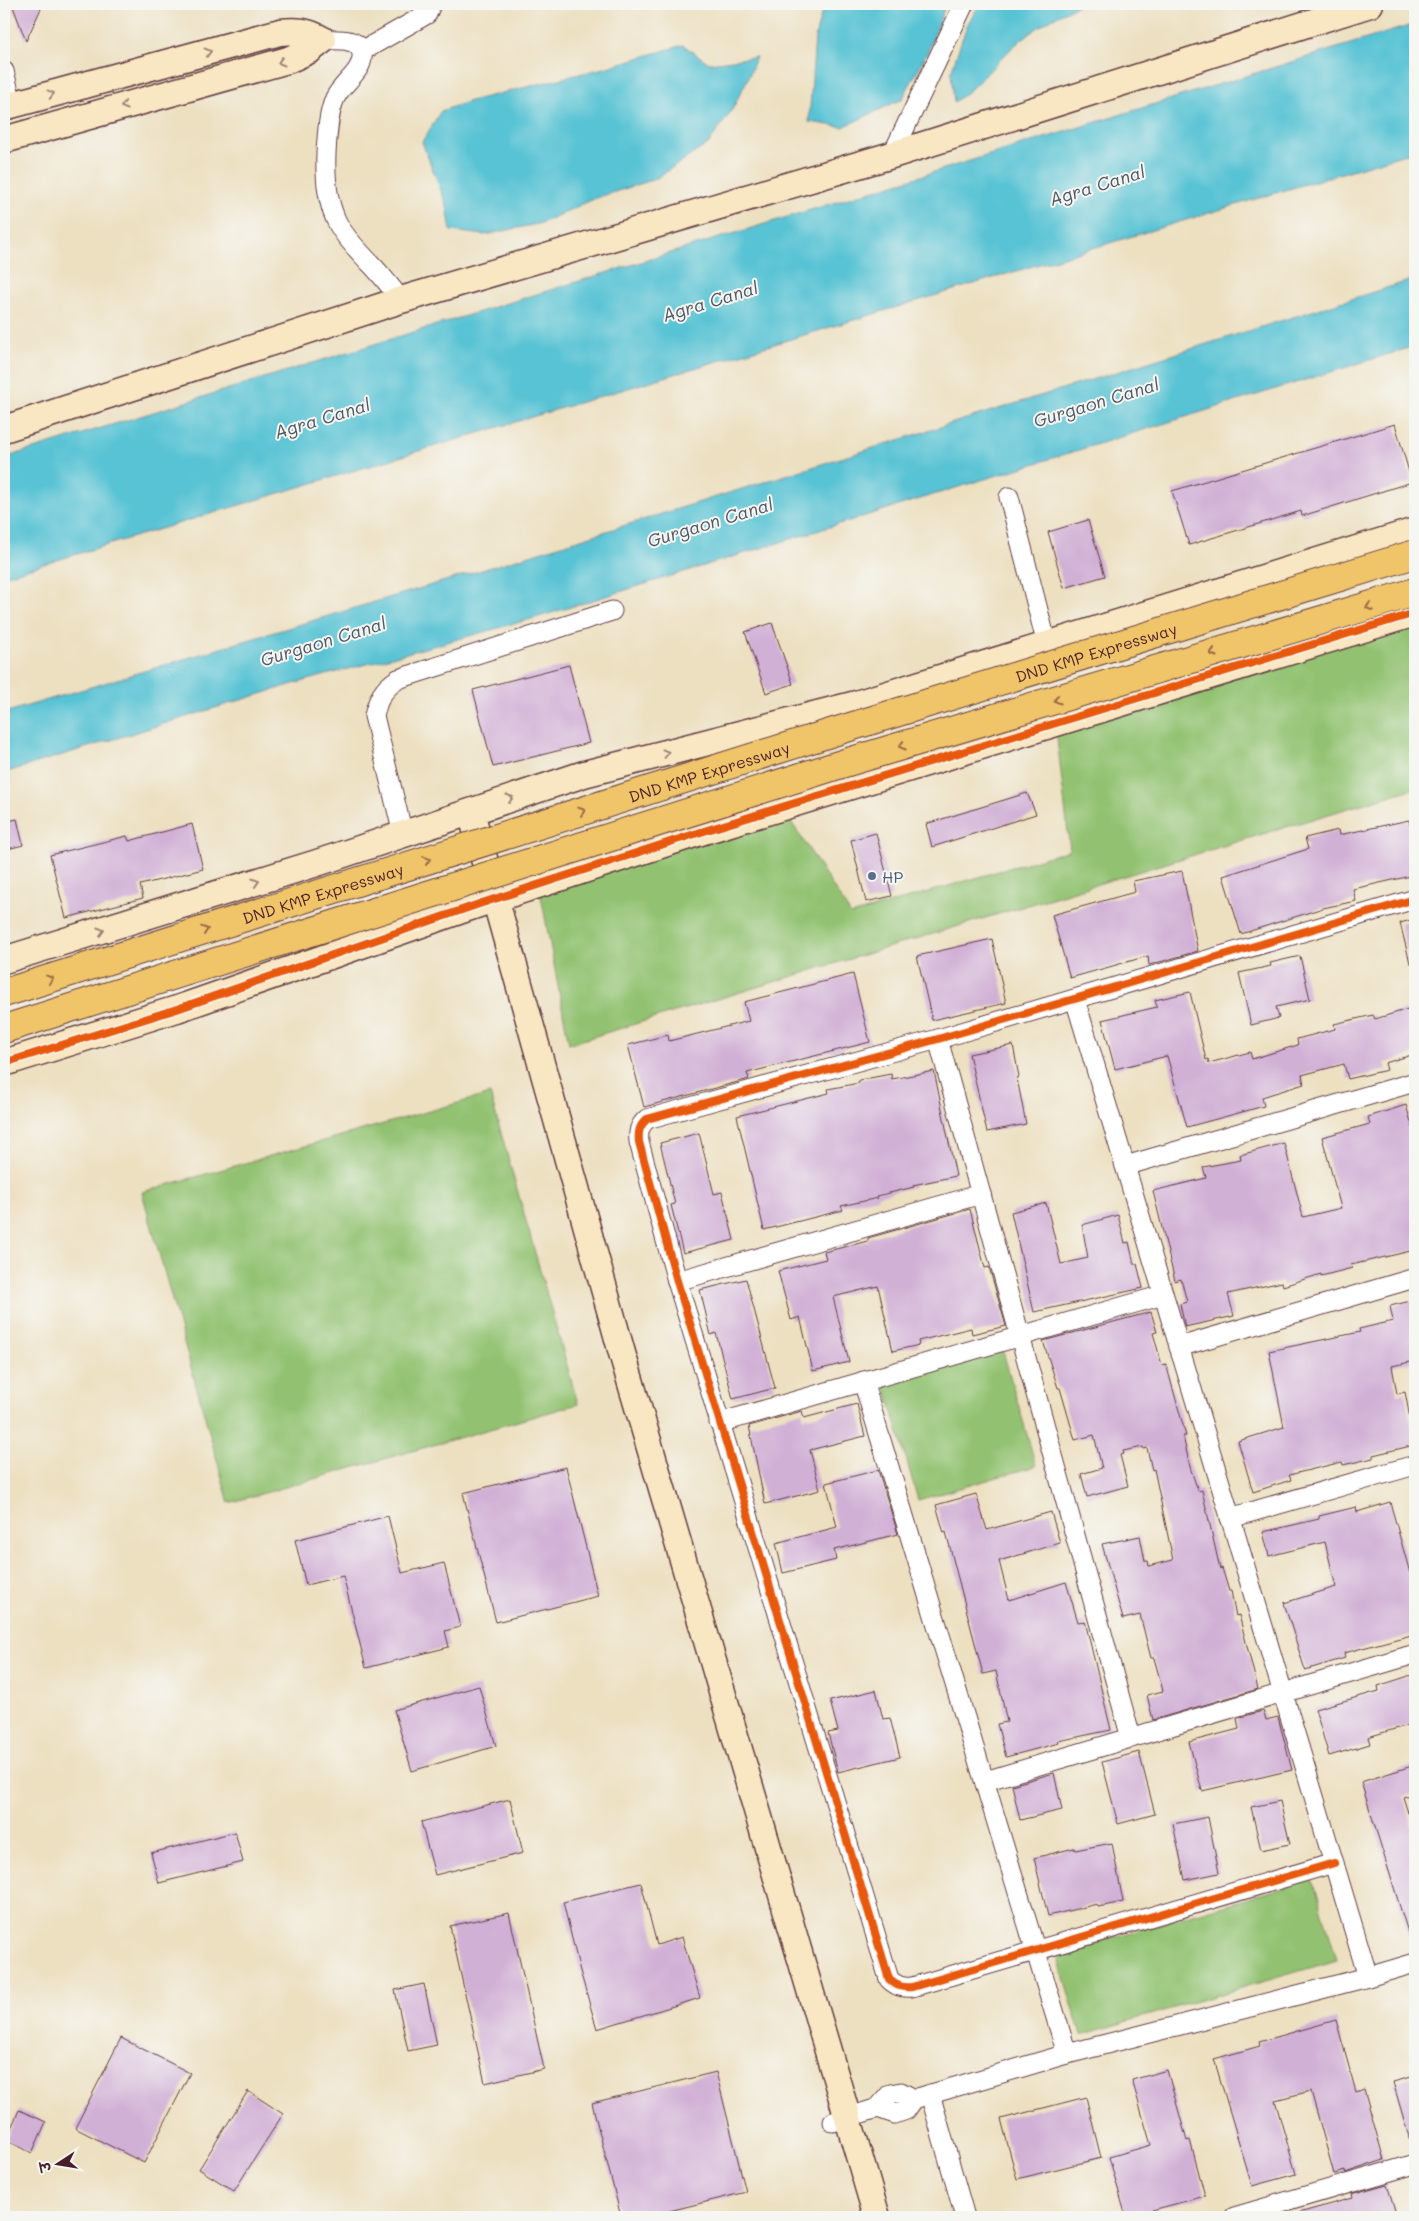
<svg xmlns="http://www.w3.org/2000/svg" width="1419" height="2221" font-family="Mali,'Playpen Sans Deva',sans-serif">
  <style>
    .green { fill: #92c271; stroke: #6e704e }
    .water { fill: #58c3d4; stroke: #517180 }
    .building { fill: #d1b0d6 }
    .lines { fill: none; stroke-linecap: round; stroke-linejoin: round }
    .street-casing { stroke: #623c42; stroke-width: 21 }
    .secondary-casing { stroke: #623c42; stroke-width: 29 }
    .street { stroke: #fff; stroke-width: 19 }
    .secondary { stroke: #f9e7c3; stroke-width: 26 }
    .highway-bridge-casing { stroke: #623c42; stroke-width: 30; stroke-linecap: butt }
    .highway-bridge { stroke: #f0c469; stroke-width: 28 }
    .cycleway-casing { stroke: #f6f6f2; stroke-width: 11 }
    .cycleway { stroke: #e8590c; stroke-width: 8 }
    .oneway { stroke: #a28377 }
    .oneway2 { stroke: #956947 }
    .service-dot { fill: #5c6f8a; stroke: #f6f6f2; stroke-width: 2 }
    .labels { text-anchor: middle; dominant-baseline: central; stroke-width: 4; stroke-linejoin: round; paint-order: stroke }
    .street-label { font-size: 16px; fill: #4a1f2b; stroke: #f6f6f2 }
    .service-label { font-size: 16px; fill: #4e5e75; stroke: #f6f6f2; text-anchor: start }
    .water-label { font-size: 18px; font-style: italic; fill: #4f5866; stroke: #f6f6f2 }
  </style>
  <rect width="100%" height="100%" fill="#f6f6f2"/>
  <filter id="ink" filterUnits="userSpaceOnUse"><feTurbulence type="fractalNoise" baseFrequency=".02" numOctaves="2"/><feDisplacementMap in="SourceGraphic" scale="10" xChannelSelector="R" yChannelSelector="G"/><feConvolveMatrix kernelMatrix="1 2 1 2 8 2 1 2 1" color-interpolation-filters="sRGB"/></filter>
  <filter id="wash" filterUnits="userSpaceOnUse"><feTurbulence type="fractalNoise" baseFrequency=".0096" numOctaves="4" result="noise"/><feDisplacementMap in="SourceGraphic" scale="20" xChannelSelector="R" yChannelSelector="G"/><feGaussianBlur stdDeviation="1.12" result="paint"/><feColorMatrix in="noise" values="0 0 0 0 0 0 0 0 0 0 0 0 0 0 0 0 0 1.4 0 .05"/><feComposite in="paint" operator="in"/></filter>
  <g filter="url(#wash)">
    <rect width="100%" height="100%" fill="#ede0c1"/>
    <g class="green">
      <polygon points="1415,620 1415,788 569,1044 538,880 783,809 851,915 1070,850 1056,730"/>
      <polygon points="490,1094 578,1404 229,1503 142,1192"/>
      <polygon points="1002,1348 1036,1466 918,1500 884,1382"/>
      <polygon points="1313,1879 1337,1960 1081,2035 1057,1954"/>
    </g>
    <g class="water">
      <polygon points="824,4 946,4 928,51 902,99 843,127 809,122 815,37"/>
      <path d="M980,4h100c-24,12 -46,24 -66,42 -20,19 -37,40 -60,56l-3,-30 16,-47z"/>
      <polygon points="1415,24 1415,151 4,576 4,458"/>
      <polygon points="683,45 709,63 756,57 750,74 732,110 708,144 655,179 596,198 541,223 485,235 451,231 447,206 422,142 441,111 470,101 604,68"/>
      <polygon points="1415,279 1415,346 535,618 293,684 4,773 4,713 485,569"/>
    </g>
    <g id="blocks">
      <g class="building">
        <polygon points="12,4 43,4 26,41"/>
        <polygon points="1395,424 1412,482 1302,516 1301,511 1189,545 1172,491"/>
        <polygon points="1088,520 1105,576 1064,588 1048,532"/>
        <polygon points="772,623 793,684 766,693 745,632"/>
        <polygon points="569,665 589,743 493,767 473,690"/>
        <polygon points="1027,793 1036,814 932,847 926,824"/>
        <polygon points="17,819 23,845 4,850 4,822"/>
        <polygon points="1409,820 1415,848 1415,875 1353,889 1356,901 1323,908 1241,934 1223,876 1308,849 1305,838 1338,830 1339,835"/>
        <polygon points="192,824 203,869 140,885 143,898 66,918 50,855 127,836 129,841"/>
        <polygon points="876,833 892,896 866,902 851,840"/>
        <polygon points="1182,871 1198,951 1149,965 1148,956 1070,978 1052,915 1135,892 1133,881"/>
        <polygon points="1415,919 1415,962 1410,963 1400,923"/>
        <polygon points="992,939 1006,1003 932,1020 917,956"/>
        <polygon points="1300,956 1310,999 1276,1007 1279,1018 1251,1025 1239,973 1271,966 1270,963"/>
        <polygon points="853,974 870,1042 747,1073 749,1079 644,1107 628,1045 668,1035 669,1041 749,1021 744,1002"/>
        <polygon points="1190,992 1206,1060 1208,1059 1209,1063 1250,1052 1252,1059 1298,1045 1297,1039 1335,1029 1334,1024 1373,1015 1375,1019 1408,1009 1415,1035 1415,1054 1385,1063 1387,1070 1348,1079 1344,1064 1302,1075 1304,1084 1262,1097 1264,1106 1187,1127 1167,1056 1115,1069 1102,1020 1157,1007 1155,1000"/>
        <polygon points="1013,1045 1019,1077 1017,1078 1026,1124 987,1132 969,1054"/>
        <polygon points="934,1071 956,1176 913,1185 914,1187 877,1196 878,1198 841,1206 843,1210 764,1230 737,1116 829,1093 828,1089 859,1083 859,1080 891,1074 892,1079"/>
        <polygon points="1406,1105 1415,1136 1415,1250 1351,1265 1352,1268 1321,1276 1321,1274 1283,1286 1282,1282 1228,1294 1234,1316 1185,1327 1180,1304 1187,1302 1181,1279 1175,1281 1153,1191 1206,1178 1203,1167 1241,1160 1240,1155 1284,1143 1303,1217 1341,1208 1322,1137 1370,1124 1368,1117"/>
        <polygon points="699,1133 714,1194 722,1192 734,1240 683,1253 671,1205 675,1204 660,1143"/>
        <polygon points="1046,1203 1061,1264 1088,1258 1082,1225 1118,1215 1125,1243 1129,1242 1134,1264 1137,1264 1143,1288 1034,1312 1011,1212"/>
        <polygon points="970,1209 985,1268 989,1267 1006,1326 972,1334 971,1328 918,1341 919,1345 893,1351 878,1286 833,1297 849,1362 813,1371 800,1317 791,1320 778,1271 826,1259 824,1252 868,1241 868,1238"/>
        <polygon points="746,1279 775,1388 733,1399 716,1333 711,1335 700,1290"/>
        <polygon points="1415,1300 1415,1361 1392,1366 1397,1394 1405,1392 1415,1445 1373,1455 1373,1458 1343,1465 1342,1462 1289,1475 1291,1480 1253,1492 1238,1441 1284,1427 1269,1351 1360,1332 1359,1329 1393,1321 1390,1306"/>
        <polygon points="1151,1312 1157,1332 1153,1333 1162,1365 1166,1364 1186,1436 1183,1436 1190,1467 1198,1491 1202,1490 1220,1569 1222,1568 1229,1591 1231,1591 1236,1616 1239,1615 1258,1689 1153,1720 1147,1695 1163,1691 1154,1658 1151,1658 1140,1615 1123,1619 1102,1544 1140,1536 1145,1561 1148,1561 1149,1566 1173,1560 1154,1469 1152,1470 1147,1448 1144,1449 1143,1447 1123,1451 1124,1454 1120,1455 1128,1486 1087,1497 1081,1474 1102,1468 1094,1435 1075,1440 1060,1388 1058,1388 1043,1341"/>
        <polygon points="857,1404 865,1436 810,1450 820,1490 765,1504 749,1426 802,1411 804,1418"/>
        <polygon points="566,1467 598,1596 496,1622 463,1493"/>
        <polygon points="878,1470 898,1534 834,1550 836,1560 783,1573 776,1543 837,1527 826,1483"/>
        <polygon points="976,1494 987,1530 1051,1512 1060,1543 999,1561 1009,1600 1066,1582 1078,1622 1085,1621 1111,1730 1058,1741 1059,1743 1006,1757 997,1724 1007,1722 996,1671 983,1674 946,1532 944,1533 936,1505"/>
        <polygon points="1390,1502 1410,1573 1413,1572 1415,1582 1415,1634 1344,1653 1345,1658 1305,1670 1284,1603 1336,1587 1325,1542 1269,1556 1263,1532 1319,1519 1319,1516 1356,1507 1357,1512"/>
        <polygon points="388,1516 402,1573 444,1563 460,1627 445,1631 449,1647 366,1668 343,1576 306,1585 295,1540"/>
        <polygon points="1415,1674 1415,1723 1368,1737 1370,1744 1329,1756 1315,1709 1379,1691 1378,1686"/>
        <polygon points="479,1686 496,1746 412,1771 394,1710"/>
        <polygon points="876,1690 883,1719 890,1718 900,1757 838,1772 828,1733 838,1731 830,1701"/>
        <polygon points="1263,1711 1266,1720 1278,1717 1292,1770 1202,1791 1189,1742 1239,1729 1237,1718"/>
        <polygon points="1139,1752 1155,1814 1118,1824 1102,1762"/>
        <polygon points="1415,1765 1415,1793 1403,1797 1415,1835 1415,1944 1412,1945 1361,1782"/>
        <polygon points="1054,1773 1062,1810 1020,1820 1012,1785"/>
        <polygon points="510,1799 523,1853 435,1875 421,1822"/>
        <polygon points="1280,1801 1290,1844 1261,1850 1251,1807"/>
        <polygon points="1208,1817 1219,1873 1185,1880 1173,1824"/>
        <polygon points="235,1832 243,1862 159,1883 151,1853"/>
        <polygon points="1112,1843 1123,1902 1098,1907 1097,1904 1048,1916 1034,1858 1074,1848 1075,1850"/>
        <polygon points="641,1883 657,1945 682,1937 700,1998 597,2029 580,1971 563,1902"/>
        <polygon points="509,1913 544,2069 485,2083 450,1926"/>
        <polygon points="424,1984 437,2045 408,2051 395,1990"/>
        <polygon points="1336,2020 1356,2092 1364,2089 1384,2160 1345,2173 1345,2171 1334,2174 1311,2091 1275,2100 1296,2174 1252,2186 1214,2059 1260,2046 1259,2042"/>
        <polygon points="121,2038 190,2073 144,2163 75,2128"/>
        <polygon points="1167,2070 1187,2141 1190,2140 1205,2196 1126,2217 1109,2157 1151,2145 1132,2080"/>
        <polygon points="716,2072 746,2192 645,2217 621,2217 592,2103"/>
        <polygon points="1415,2076 1415,2143 1411,2144 1393,2082"/>
        <polygon points="248,2091 283,2114 234,2191 199,2169"/>
        <polygon points="1086,2097 1101,2158 1017,2179 1001,2119"/>
        <polygon points="19,2110 46,2122 32,2153 6,2140"/>
        <polygon points="1387,2184 1397,2217 1300,2217 1299,2213 1352,2198 1351,2194"/>
      </g>
    </g>
  </g>
  <g filter="url(#ink)">
    <use href="#blocks" fill-opacity="0" stroke="#623c42" stroke-width="1"/>
    <g class="lines">
      <g class="street-casing">
        <g id="street">
          <path d="M323,40c13,0 37,-3 39,14 2,17 -20,29 -27,44 -7,16 -8,39 -9,56 -1,24 1,49 12,70 8,15 20,26 31,38 12,12 22,25 32,38"/>
          <polyline points="362,51 427,14 431,4"/>
          <polyline points="4,71 12,104"/>
          <polyline points="892,155 964,4"/>
          <polyline points="1009,497 1047,645"/>
          <path d="M403,834l-29,-118c4,-18 9,-27 24,-37l214,-68"/>
          <polyline points="1075,999 1368,1977"/>
          <polyline points="938,1039 1131,1738"/>
          <polyline points="1125,1166 1415,1082"/>
          <polyline points="677,1281 981,1194"/>
          <polyline points="1179,1347 1415,1278"/>
          <polyline points="863,1381 1067,2054"/>
          <polyline points="719,1423 1163,1295"/>
          <polyline points="1230,1518 1415,1465"/>
          <polyline points="985,1781 1415,1654"/>
          <path d="M1334,1863l-422,124c-10,1 -16,-1 -23,-8l-212,-698 -38,-139c-1,-10 0,-16 8,-23l291,-80 477,-140"/>
          <polyline points="930,2094 965,2217"/>
          <polyline points="878,2108 895,2114 906,2110 914,2099 1067,2054 1368,1977 1415,1963"/>
          <polyline points="833,2122 878,2108 890,2094 901,2092 914,2099"/>
          <polyline points="1234,2217 1415,2164"/>
        </g>
      </g>
      <g class="secondary-casing">
        <g id="secondary">
          <path d="M4,107l276,-75c17,-2 28,-1 43,8l-13,10 -22,10 -284,80"/>
          <polyline points="4,429 401,300 892,155 1370,4"/>
          <polyline points="471,812 622,1353 877,2217"/>
          <polyline points="4,960 317,863 584,774 856,704 1415,531"/>
          <polyline points="4,1063 177,1009 479,904 704,831 1415,613"/>
        </g>
      </g>
      <use href="#street" class="street"/>
      <use href="#secondary" class="secondary"/>
      <g class="highway-bridge-casing">
        <g id="highway-bridge">
          <path id="s1" d="M4,993l836,-263 575,-176"/>
          <polyline points="4,1029 848,762 1415,592"/>
        </g>
      </g>
      <use href="#highway-bridge" class="highway-bridge"/>
      <g class="cycleway-casing">
        <g id="cycleway">
          <polyline points="4,1063 177,1009 479,904 704,831 1415,613"/>
          <path d="M1334,1863l-422,124c-10,1 -16,-1 -23,-8l-212,-698 -38,-139c-1,-10 0,-16 8,-23l291,-80 477,-140"/>
        </g>
      </g>
      <use href="#cycleway" class="cycleway"/>
    </g>
    <defs><path id="oneway-chevron" d="M-2-3.5L2.5 0L-2 3.5" fill="none" stroke-width="1.6" stroke-linecap="round" stroke-linejoin="round" transform="scale(1.25)"/></defs>
    <g class="oneway">
      <use href="#oneway-chevron" transform="translate(208 52) rotate(-15)"/>
      <use href="#oneway-chevron" transform="translate(281 62) rotate(164)"/>
      <use href="#oneway-chevron" transform="translate(51 94) rotate(-15)"/>
      <use href="#oneway-chevron" transform="translate(124 106) rotate(164)"/>
      <use href="#oneway-chevron" transform="translate(666 753) rotate(-14)"/>
      <use href="#oneway-chevron" transform="translate(510 798) rotate(-19)"/>
      <use href="#oneway-chevron" transform="translate(256 882) rotate(-17)"/>
      <use href="#oneway-chevron" transform="translate(101 931) rotate(-17)"/>
    </g>
    <g class="oneway2">
      <use href="#oneway-chevron" transform="translate(1369 607) rotate(163)"/>
      <use href="#oneway-chevron" transform="translate(1213 653) rotate(163)"/>
      <use href="#oneway-chevron" transform="translate(1057 700) rotate(163)"/>
      <use href="#oneway-chevron" transform="translate(902 746) rotate(163)"/>
      <use href="#oneway-chevron" transform="translate(582 811) rotate(-18)"/>
      <use href="#oneway-chevron" transform="translate(427 860) rotate(-18)"/>
      <use href="#oneway-chevron" transform="translate(205 930) rotate(-18)"/>
      <use href="#oneway-chevron" transform="translate(50 979) rotate(-18)"/>
    </g>
  </g>
  <circle class="service-dot" cx="872" cy="876" r="5"/>
  <g class="labels">
    <g class="street-label">
      <text stroke="none"><textPath href="#s1" startOffset="1144">DND KMP Expressway</textPath></text>
      <text stroke="none"><textPath href="#s1" startOffset="739">DND KMP Expressway</textPath></text>
      <text stroke="none"><textPath href="#s1" startOffset="334">DND KMP Expressway</textPath></text>
    </g>
    <g class="service-label">
      <text x="882" y="876">HP</text>
    </g>
    <g class="water-label">
      <text transform="translate(1097 185) rotate(-17)">Agra Canal</text>
      <text transform="translate(710 301) rotate(-17)">Agra Canal</text>
      <text transform="translate(1096 402) rotate(-17)">Gurgaon Canal</text>
      <text transform="translate(322 418) rotate(-17)">Agra Canal</text>
      <text transform="translate(710 522) rotate(-17)">Gurgaon Canal</text>
      <text transform="translate(323 641) rotate(-17)">Gurgaon Canal</text>
    </g>
  </g>
  <rect width="1419" height="2221" fill="none" stroke="#f6f6f2" stroke-width="20"/>
  <g transform="translate(58 2164) rotate(258)" stroke="#f6f6f2" stroke-width="4" paint-order="stroke">
  <path d="M0-4L9 19L0 12L-9 19Z" fill="#4a1f2b"/>
  <text y="-8" font-size="14" font-weight="bold" text-anchor="middle" fill="#4a1f2b">उ</text>
  </g>
</svg>
